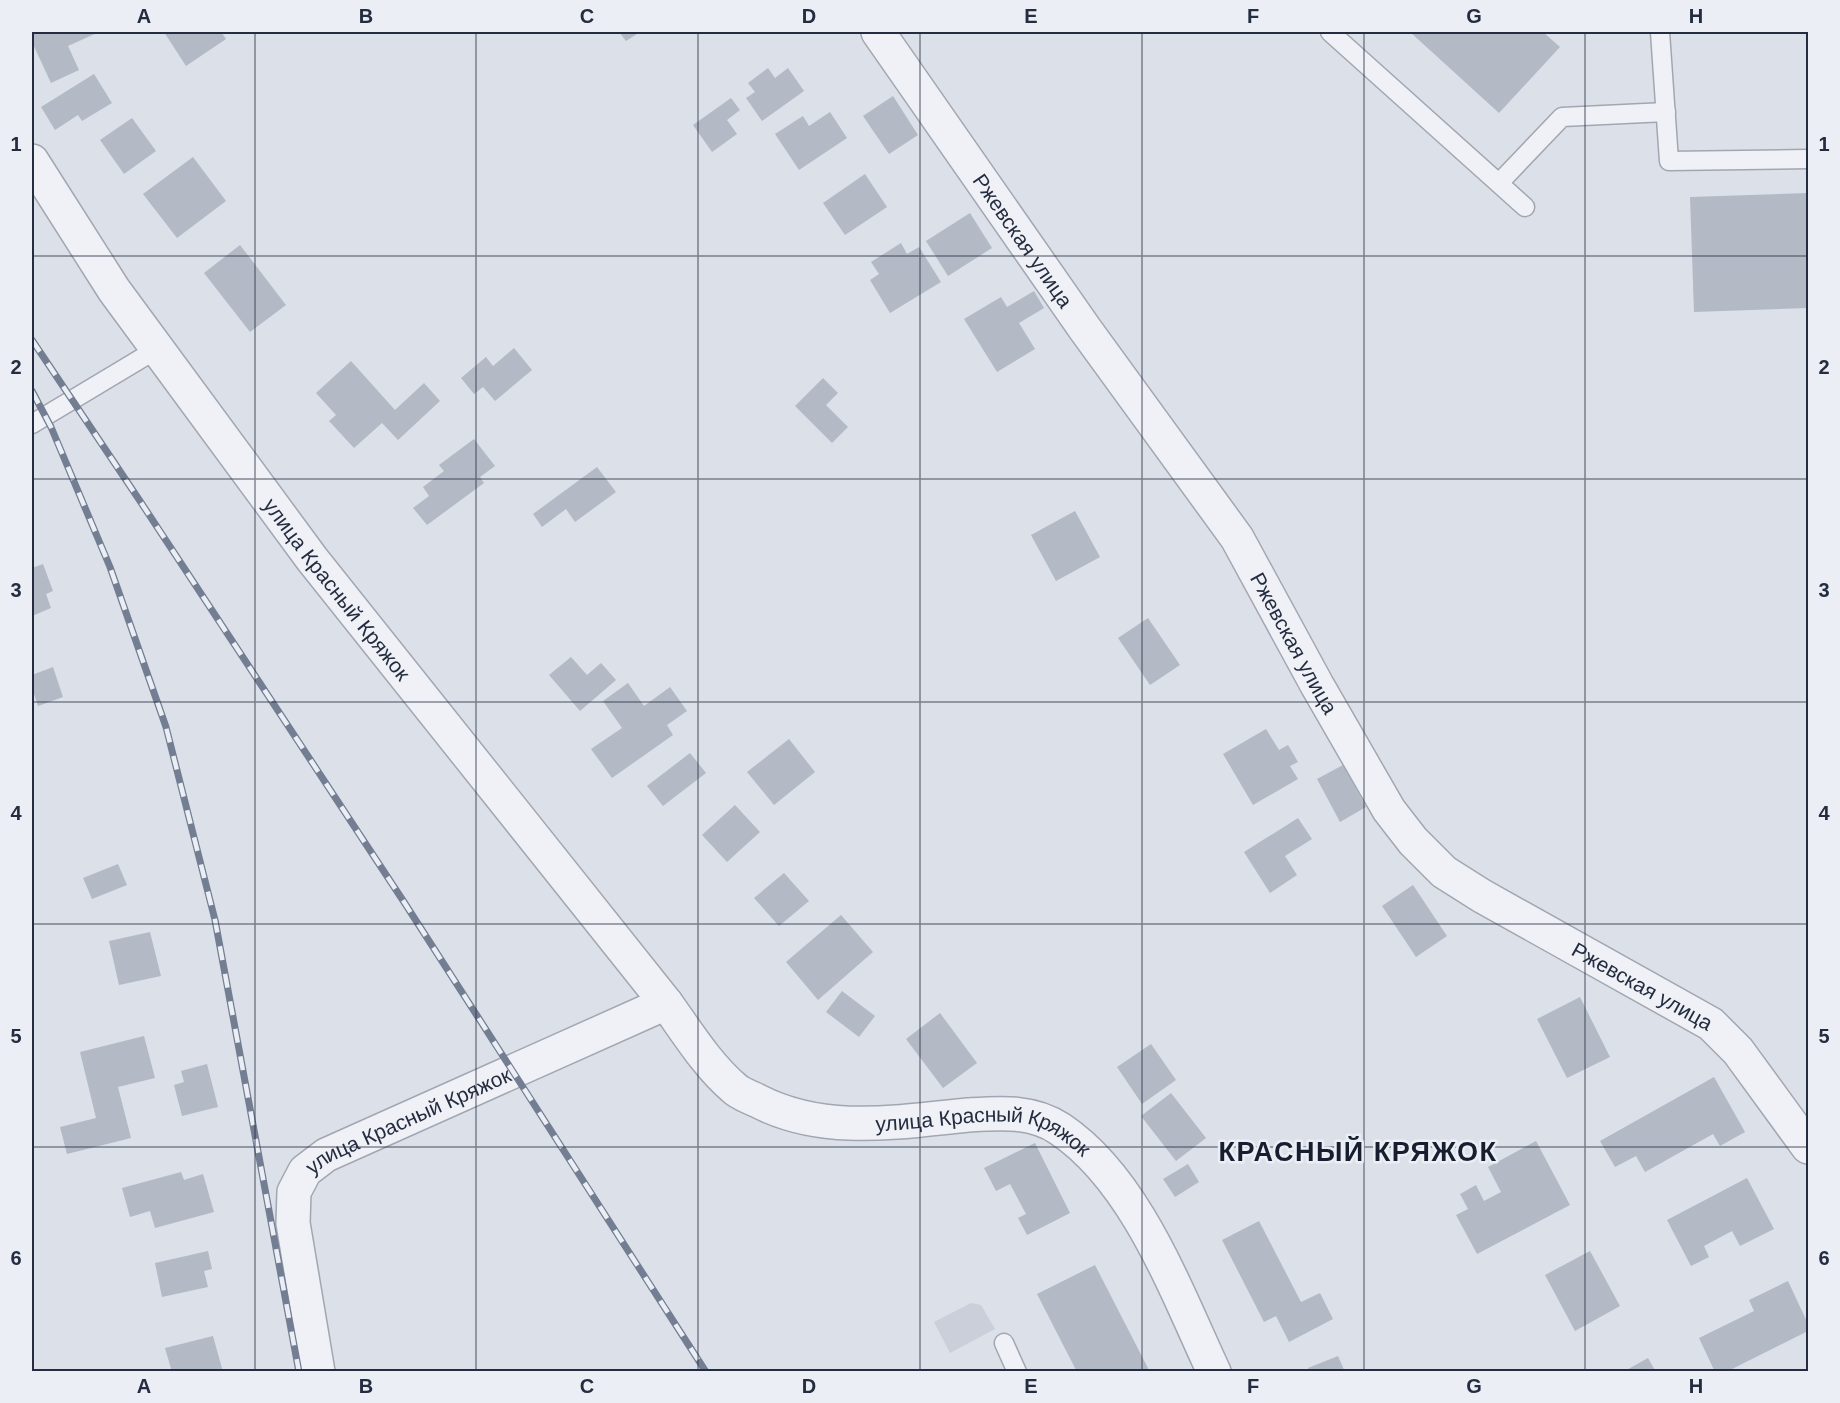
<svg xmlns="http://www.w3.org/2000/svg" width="1840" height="1403" font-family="Arial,sans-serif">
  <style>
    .built { fill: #cacfda }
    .building { fill: #b3b9c5 }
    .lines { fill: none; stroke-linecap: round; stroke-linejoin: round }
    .lane-casing { stroke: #a1a7b2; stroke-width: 21 }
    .street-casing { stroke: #a1a7b2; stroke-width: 36 }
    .lane { stroke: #eff1f6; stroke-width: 18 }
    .street { stroke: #eff1f6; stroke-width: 33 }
    .rail-casing { stroke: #747e93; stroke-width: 7 }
    .rail { stroke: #ebeff5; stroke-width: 4.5; stroke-dasharray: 14; stroke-linecap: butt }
    .grid { fill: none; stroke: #242d40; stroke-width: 1.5; stroke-opacity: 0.55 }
    .labels { text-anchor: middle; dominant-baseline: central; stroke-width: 5; stroke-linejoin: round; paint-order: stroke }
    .street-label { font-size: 21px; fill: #242d40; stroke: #ebeff5 }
    .district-label { font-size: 27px; font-weight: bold; letter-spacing: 1.5px; fill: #171e30; stroke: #ebeff5 }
    .neatline { fill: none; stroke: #242d40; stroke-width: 2 }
    .grid-label { font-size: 20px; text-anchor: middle; font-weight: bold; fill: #242d40 }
  </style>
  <rect width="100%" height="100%" fill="#dce0e8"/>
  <polygon class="built" points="971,1303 981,1305 995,1329 950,1353 934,1322"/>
  <g class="building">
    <polygon points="32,32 99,32 68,46 79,70 51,83 32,42"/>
    <polygon points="164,32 221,32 226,39 186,66"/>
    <polygon points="619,32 640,32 626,41"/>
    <polygon points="1410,32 1543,32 1560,47 1499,113"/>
    <polygon points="768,68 775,78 788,68 804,91 762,121 746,98 755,92 748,83"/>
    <polygon points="94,74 112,103 82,121 78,115 55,130 41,107"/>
    <polygon points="893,96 918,135 889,154 863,116"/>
    <polygon points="731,98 740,110 727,120 737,134 712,152 693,125"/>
    <polygon points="830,112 847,138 799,170 775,134 803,116 809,126"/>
    <polygon points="132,118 156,151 124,174 100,140"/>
    <polygon points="193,157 226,201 177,238 143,194"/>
    <polygon points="865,174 887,207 845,235 823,203"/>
    <polygon points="1808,193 1808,308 1694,312 1690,197"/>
    <polygon points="970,213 992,248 948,276 926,241"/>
    <polygon points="901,243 907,254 919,247 941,282 890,313 870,280 879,274 871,262"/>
    <polygon points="240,245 286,305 250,332 204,273"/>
    <polygon points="1034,291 1044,308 1019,323 1035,349 997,372 964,319 1001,297 1007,307"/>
    <polygon points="514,348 532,370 495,401 483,387 474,394 461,378 486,357 493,366"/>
    <polygon points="351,361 395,410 424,383 440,401 398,440 382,423 354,448 329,421 336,415 316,393"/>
    <polygon points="823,378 838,393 826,405 848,427 832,443 795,406"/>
    <polygon points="474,439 495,466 480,477 484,483 427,525 413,508 429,496 423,487 444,471 439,465"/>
    <polygon points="597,467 616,492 575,522 566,509 542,527 533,514"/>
    <polygon points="1075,511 1100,557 1056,581 1031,535"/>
    <polygon points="43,564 53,591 46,594 51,608 32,616 32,568"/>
    <polygon points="1148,618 1180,665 1150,685 1118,638"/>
    <polygon points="571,657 587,675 601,663 616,680 580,711 549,675"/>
    <polygon points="53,667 63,697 38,706 32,688 32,675"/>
    <polygon points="628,683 644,706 670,687 687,711 667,725 673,735 612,778 591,749 622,728 603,701"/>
    <polygon points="1266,729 1279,750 1288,745 1298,762 1290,766 1298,779 1253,805 1223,754"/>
    <polygon points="789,739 815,772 774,805 747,772"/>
    <polygon points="690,753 706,773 663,806 647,786"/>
    <polygon points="1343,765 1366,807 1340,822 1317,779"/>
    <polygon points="735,805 760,832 727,862 702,835"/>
    <polygon points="1298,818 1312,839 1285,856 1297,875 1270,893 1244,852"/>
    <polygon points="118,864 127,885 92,899 83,878"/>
    <polygon points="784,873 809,901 779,926 754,898"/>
    <polygon points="1413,885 1447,936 1416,957 1382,906"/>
    <polygon points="841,915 873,952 818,1000 786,962"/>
    <polygon points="150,932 161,976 119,985 109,941"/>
    <polygon points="842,991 875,1016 859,1037 826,1012"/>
    <polygon points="1580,997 1610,1057 1567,1078 1537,1019"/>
    <polygon points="940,1013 977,1063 943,1088 906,1039"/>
    <polygon points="144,1036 155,1078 118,1087 131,1138 67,1154 60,1127 96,1118 80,1052"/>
    <polygon points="1151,1044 1176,1080 1142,1104 1117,1067"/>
    <polygon points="207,1064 218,1107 182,1116 174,1085 184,1082 181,1071"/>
    <polygon points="1714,1077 1745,1132 1720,1146 1713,1134 1645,1172 1636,1156 1615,1167 1600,1141"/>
    <polygon points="1171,1093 1206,1138 1176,1161 1141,1116"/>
    <polygon points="1536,1141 1570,1205 1477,1254 1456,1215 1468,1209 1460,1194 1476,1185 1484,1201 1501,1192 1488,1167"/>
    <polygon points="1035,1143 1070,1213 1027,1235 1018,1218 1026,1214 1010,1184 996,1191 984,1168"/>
    <polygon points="1188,1164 1199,1182 1175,1197 1163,1179"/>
    <polygon points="181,1172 184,1180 203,1174 214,1212 155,1228 150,1211 130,1217 122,1188"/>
    <polygon points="1747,1178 1774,1229 1740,1246 1732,1231 1704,1246 1709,1257 1691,1266 1667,1220"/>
    <polygon points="1259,1221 1301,1302 1320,1293 1333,1319 1289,1342 1276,1316 1264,1322 1222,1240"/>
    <polygon points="208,1251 212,1269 204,1271 208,1287 162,1297 155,1263"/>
    <polygon points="1590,1251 1620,1306 1575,1331 1545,1275"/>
    <polygon points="1095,1265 1150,1372 1077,1372 1037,1294"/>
    <polygon points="1788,1281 1808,1324 1808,1331 1726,1372 1715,1372 1699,1338 1754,1311 1749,1300"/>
    <polygon points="213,1336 223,1372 172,1372 165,1348"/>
    <polygon points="1338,1356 1345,1372 1310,1372 1308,1368"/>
    <polygon points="1648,1358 1656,1372 1623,1372"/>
  </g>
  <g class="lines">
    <g class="lane-casing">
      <g id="lane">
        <polyline points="1330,32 1525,207"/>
        <polyline points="1660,32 1669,161 1808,159"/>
        <polyline points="1499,183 1562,117 1666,112"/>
        <polyline points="32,424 157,349"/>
        <polyline points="1004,1343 1017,1372"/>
      </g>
    </g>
    <g class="street-casing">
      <g id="street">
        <path id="s1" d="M878,32l207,297 152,209 80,147 72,125 24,31 31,31 38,24 229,128 27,27 70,96"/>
        <path id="s2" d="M32,161l82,129 198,269 354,444c21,29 41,62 68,85 6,6 16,9 24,13 66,34 139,21 210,14 31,-2 64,-5 92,14 76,51 116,162 154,243"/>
        <path id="s3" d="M318,1372l-25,-149 1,-31 11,-21 21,-16 340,-152"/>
      </g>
    </g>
    <use href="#lane" class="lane"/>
    <use href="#street" class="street"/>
    <g class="rail-casing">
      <g id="rail">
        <polyline points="32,340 140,501 404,902 706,1372"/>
        <polyline points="32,391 51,427 110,567 166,727 215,920 299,1372"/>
      </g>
    </g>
    <use href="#rail" class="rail"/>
  </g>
  <path class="grid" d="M255,32v1340M476,32v1340M698,32v1340M920,32v1340M1142,32v1340M1364,32v1340M1585,32v1340M32,256h1776M32,479h1776M32,702h1776M32,924h1776M32,1147h1776"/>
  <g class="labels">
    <g class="street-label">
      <text stroke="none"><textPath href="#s1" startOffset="254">Ржевская улица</textPath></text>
      <text stroke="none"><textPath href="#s2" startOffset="526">улица Красный Кряжок</textPath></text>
      <text stroke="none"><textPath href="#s1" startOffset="740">Ржевская улица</textPath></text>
      <text stroke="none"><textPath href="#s1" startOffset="1244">Ржевская улица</textPath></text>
      <text stroke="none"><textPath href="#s3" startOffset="321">улица Красный Кряжок</textPath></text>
      <text stroke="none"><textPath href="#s2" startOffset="1424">улица Красный Кряжок</textPath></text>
    </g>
    <g class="district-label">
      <text x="1358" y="1152">КРАСНЫЙ КРЯЖОК</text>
    </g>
  </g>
  <rect width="1840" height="1403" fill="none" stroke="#ebeff5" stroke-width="66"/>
  <rect x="33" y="33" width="1774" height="1337" class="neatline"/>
  <g class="grid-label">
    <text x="144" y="23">A</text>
    <text x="366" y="23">B</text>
    <text x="587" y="23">C</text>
    <text x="809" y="23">D</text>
    <text x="1031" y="23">E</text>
    <text x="1253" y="23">F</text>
    <text x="1474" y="23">G</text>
    <text x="1696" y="23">H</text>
    <text x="16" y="151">1</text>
    <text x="1824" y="151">1</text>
    <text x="16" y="374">2</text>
    <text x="1824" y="374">2</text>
    <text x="16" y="597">3</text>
    <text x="1824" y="597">3</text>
    <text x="16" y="820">4</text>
    <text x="1824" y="820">4</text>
    <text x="16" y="1043">5</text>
    <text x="1824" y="1043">5</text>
    <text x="16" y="1265">6</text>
    <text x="1824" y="1265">6</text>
    <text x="144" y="1393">A</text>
    <text x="366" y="1393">B</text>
    <text x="587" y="1393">C</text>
    <text x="809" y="1393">D</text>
    <text x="1031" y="1393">E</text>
    <text x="1253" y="1393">F</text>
    <text x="1474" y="1393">G</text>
    <text x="1696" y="1393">H</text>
  </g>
</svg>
